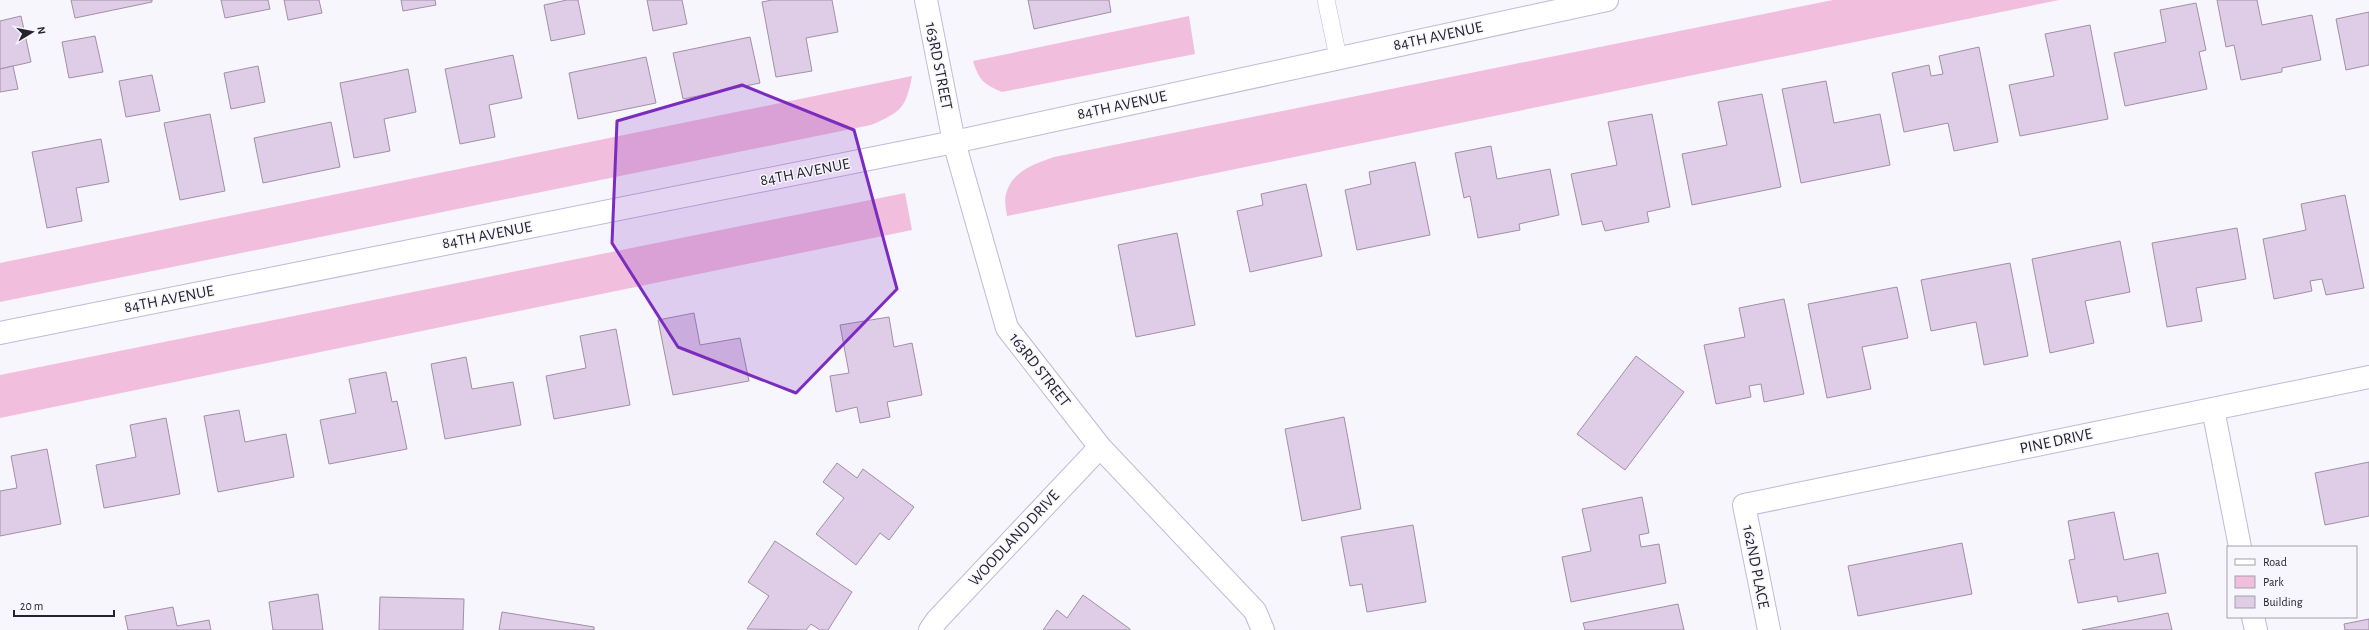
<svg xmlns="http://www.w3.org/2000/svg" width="2369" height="630" font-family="'Alegreya Sans',sans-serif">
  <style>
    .green { fill: #f1bedd }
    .building { fill: #dfcce6; stroke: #a18fa7 }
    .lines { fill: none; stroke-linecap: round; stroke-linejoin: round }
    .service-casing { stroke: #bfbad7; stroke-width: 18 }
    .minor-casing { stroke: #bfbad7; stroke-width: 24 }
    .tertiary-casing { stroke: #bfbad7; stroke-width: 24 }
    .service { stroke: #fff; stroke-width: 17 }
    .minor { stroke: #fff; stroke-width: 22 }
    .tertiary { stroke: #fff; stroke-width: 22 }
    .marked { fill: #7b2cbf; fill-opacity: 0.2; stroke: #7b2cbf; stroke-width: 3; stroke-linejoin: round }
    .labels { text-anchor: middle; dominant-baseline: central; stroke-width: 3; stroke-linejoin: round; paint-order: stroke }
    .street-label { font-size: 16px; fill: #25232e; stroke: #f7f6fc }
  </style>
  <rect width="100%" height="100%" fill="#f7f6fc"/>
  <g class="green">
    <path d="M1833,0h226l-1052,216c-1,-6 -3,-16 -1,-22 6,-23 28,-30 48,-37z"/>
    <path d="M1189,16l6,38 -193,38c-19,-8 -23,-12 -29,-31z"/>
    <path d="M912,76c-6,32 -11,36 -41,49l-871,177v-39z"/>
    <polygon points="905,193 912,230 0,418 0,375"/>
  </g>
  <g class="building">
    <polygon points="71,0 152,0 152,2 75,18"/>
    <polygon points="221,0 268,0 270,9 225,18"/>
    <polygon points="284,0 319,0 322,13 288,20"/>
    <polygon points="401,0 435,0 436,5 403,11"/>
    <polygon points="567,0 578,0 585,34 551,41 544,5"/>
    <polygon points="647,0 682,0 687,24 653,31"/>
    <polygon points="772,0 832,0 838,32 806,38 812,71 776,77 762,2"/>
    <polygon points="1028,0 1109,0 1111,12 1034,29"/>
    <polygon points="2217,0 2257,0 2262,25 2312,15 2321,60 2282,68 2282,72 2241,80 2234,45 2226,47"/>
    <polygon points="2196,3 2206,50 2199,52 2207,89 2125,106 2114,53 2166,42 2160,10"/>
    <polygon points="2369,12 2369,65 2346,70 2336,19"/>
    <polygon points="21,16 31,62 0,69 0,21"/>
    <polygon points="2090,25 2108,119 2020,136 2009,85 2054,76 2045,34"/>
    <polygon points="95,36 103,72 69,78 62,42"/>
    <polygon points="750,37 760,83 683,99 673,53"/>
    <polygon points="1979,47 1998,142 1954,151 1948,123 1904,132 1892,73 1929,65 1931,76 1943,74 1939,56"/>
    <polygon points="513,55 522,98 489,105 495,137 460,144 445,69"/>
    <polygon points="646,57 656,103 578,119 569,73"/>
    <polygon points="13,66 18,89 0,92 0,69"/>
    <polygon points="258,66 265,102 231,109 224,73"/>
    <polygon points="408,69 416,112 384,119 390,151 354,158 340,83"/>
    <polygon points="152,75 160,111 126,117 119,81"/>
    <polygon points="1826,81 1834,123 1880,114 1890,165 1801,183 1782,89"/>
    <polygon points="1762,94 1781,187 1692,205 1682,154 1727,145 1718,102"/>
    <polygon points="210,114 225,191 180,200 164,123"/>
    <polygon points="1652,114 1670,207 1647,212 1649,222 1605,231 1602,221 1582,225 1571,174 1617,165 1608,122"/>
    <polygon points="331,122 340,167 263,183 254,138"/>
    <polygon points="101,139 109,182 76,188 82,221 47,228 32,152"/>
    <polygon points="1491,146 1497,179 1550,169 1559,215 1519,224 1520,230 1478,238 1470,196 1464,198 1455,153"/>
    <polygon points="1415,162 1430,235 1357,250 1345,190 1371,184 1369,172"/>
    <polygon points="1306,184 1322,256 1250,272 1237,211 1263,205 1261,194"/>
    <polygon points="2345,195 2364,288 2326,295 2322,279 2310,281 2312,291 2274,299 2263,239 2306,230 2301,204"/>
    <polygon points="2237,228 2246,279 2196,288 2202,321 2167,327 2152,243"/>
    <polygon points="1177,233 1195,325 1136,337 1118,245"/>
    <polygon points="2120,241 2130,292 2085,301 2094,343 2050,353 2032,259"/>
    <polygon points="2010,263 2028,356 1984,365 1976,322 1931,331 1921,280"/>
    <polygon points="1897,287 1908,338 1862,347 1871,389 1827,398 1808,304"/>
    <polygon points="1784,299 1804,394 1764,402 1761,384 1749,386 1751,397 1716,404 1704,345 1745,337 1739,308"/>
    <polygon points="694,313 700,345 740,338 749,381 673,395 658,320"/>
    <polygon points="889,317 894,347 912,343 922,395 887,402 890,417 860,423 857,407 836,412 830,376 849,373 840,325"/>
    <polygon points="616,329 630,405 554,419 546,376 586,368 580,336"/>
    <polygon points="1636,356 1684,392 1625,470 1577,434"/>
    <polygon points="466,357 472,389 513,382 521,425 445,439 431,364"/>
    <polygon points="386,372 392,402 397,401 407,449 329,464 320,420 356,413 349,379"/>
    <polygon points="239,410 245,442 286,434 294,477 218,492 204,416"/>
    <polygon points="1344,417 1361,509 1302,521 1285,429"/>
    <polygon points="166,418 180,494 104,508 96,465 136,457 130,425"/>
    <polygon points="47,449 61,524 0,536 0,491 17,488 11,456"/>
    <polygon points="2369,462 2369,516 2325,525 2315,473"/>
    <polygon points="837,463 857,478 863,469 914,507 889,540 880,533 856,565 816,534 844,498 823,482"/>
    <polygon points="1642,497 1649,533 1639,535 1641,547 1659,544 1666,583 1571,602 1562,557 1591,551 1582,509"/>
    <polygon points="2114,512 2124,560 2158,553 2166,593 2118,602 2117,596 2078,603 2069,560 2075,559 2068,521"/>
    <polygon points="1413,525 1426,602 1367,612 1362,584 1350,586 1341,537"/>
    <polygon points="775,541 852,592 828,630 820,630 811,624 806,630 747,629 769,596 748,582"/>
    <polygon points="1962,543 1972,594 1858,616 1848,566"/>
    <polygon points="318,594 323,630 273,630 269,602"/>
    <polygon points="1083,595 1130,629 1130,630 1043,630 1057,610 1067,618"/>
    <polygon points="380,597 464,599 463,630 379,630"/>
    <polygon points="1678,604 1684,630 1585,630 1583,623"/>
    <polygon points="173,607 177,626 209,620 211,630 128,630 125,616"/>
    <polygon points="502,612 594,627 594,630 499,630"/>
    <polygon points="2168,613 2172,630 2082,630"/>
    <polygon points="2369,619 2369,630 2345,630 2344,624"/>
  </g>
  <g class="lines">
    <g class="service-casing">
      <polyline id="service" points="1326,0 1338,57"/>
    </g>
    <g class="minor-casing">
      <g id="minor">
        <polyline points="926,0 954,142 1007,328 1100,447 1255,611 1263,630"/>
        <polyline points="2213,409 2240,547"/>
        <polyline points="2253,617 2256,630"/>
        <polyline points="930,630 937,620 1100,447"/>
        <polyline points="1769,630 1744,505 2369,377"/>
      </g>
    </g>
    <g class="tertiary-casing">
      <polyline id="tertiary" points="0,333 954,142 1607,0"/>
    </g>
    <use href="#service" class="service"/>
    <use href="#minor" class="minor"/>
    <use href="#tertiary" class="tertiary"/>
  </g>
  <path class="marked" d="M742,85l112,45 43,159 -101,104 -118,-46 -66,-104 5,-122z"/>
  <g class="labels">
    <g class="street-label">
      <text transform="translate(1438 36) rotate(-12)">84TH AVENUE</text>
      <text transform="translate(939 66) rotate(79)">163RD STREET</text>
      <text transform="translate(1122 105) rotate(-12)">84TH AVENUE</text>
      <text transform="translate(805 172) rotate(-11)">84TH AVENUE</text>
      <text transform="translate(487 235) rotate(-11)">84TH AVENUE</text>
      <text transform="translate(169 299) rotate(-11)">84TH AVENUE</text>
      <text transform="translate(1040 370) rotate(52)">163RD STREET</text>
      <text transform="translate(2056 441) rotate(-12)">PINE DRIVE</text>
      <text transform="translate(1014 538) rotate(-47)">WOODLAND DRIVE</text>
      <text transform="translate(1756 567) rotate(79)">162ND PLACE</text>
    </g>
  </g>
  <rect x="2227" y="546" width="130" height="72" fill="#f7f6fc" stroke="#a3a2aa"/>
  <rect x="2235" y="559" width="20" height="6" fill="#ffffff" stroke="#a3a2aa"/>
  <text x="2263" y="566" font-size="12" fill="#25232e">Road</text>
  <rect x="2235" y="576" width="20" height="12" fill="#f1bedd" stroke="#a3a2aa"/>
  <text x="2263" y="586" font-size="12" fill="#25232e">Park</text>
  <rect x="2235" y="596" width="20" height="12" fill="#dfcce6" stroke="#a3a2aa"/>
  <text x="2263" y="606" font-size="12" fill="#25232e">Building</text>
  <g transform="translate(32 32) rotate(80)" stroke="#f7f6fc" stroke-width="3" paint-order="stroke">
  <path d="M0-3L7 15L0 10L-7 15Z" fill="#25232e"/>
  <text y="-6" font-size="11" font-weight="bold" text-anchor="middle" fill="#25232e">N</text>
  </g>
  <path d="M14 610v6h100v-6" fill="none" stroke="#25232e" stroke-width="2"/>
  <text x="20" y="610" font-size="12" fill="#25232e" stroke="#f7f6fc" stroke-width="3" paint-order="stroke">20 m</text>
</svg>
